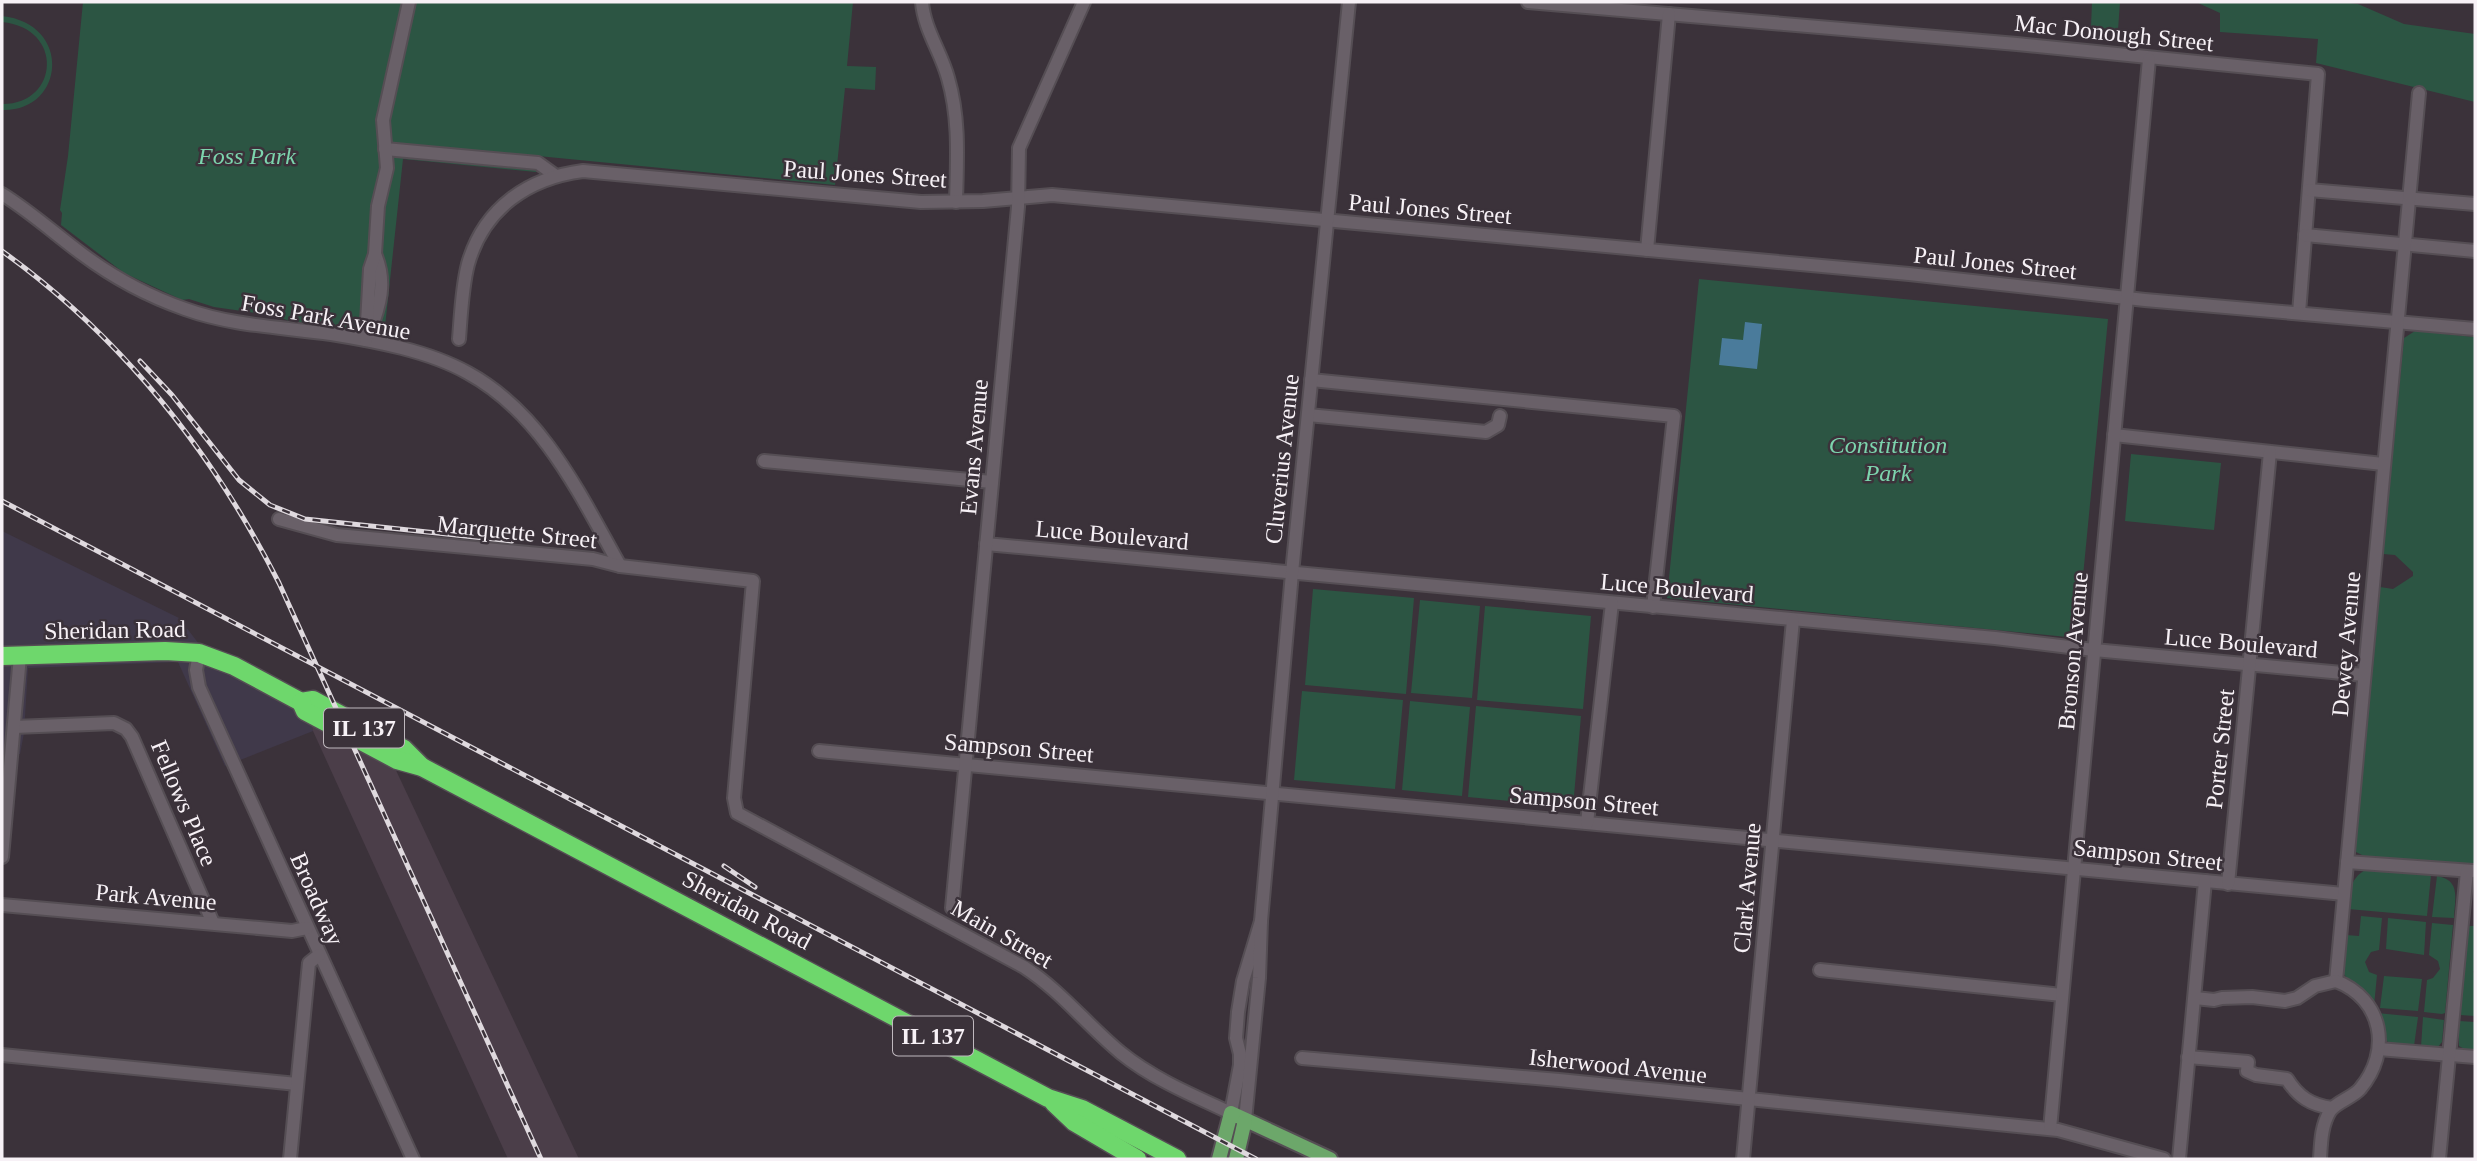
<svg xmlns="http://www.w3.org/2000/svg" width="2477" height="1161" font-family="'Times New Roman',serif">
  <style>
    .commercial { fill: #40394a }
    .built { fill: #4b3e49 }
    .green { fill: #2c5543 }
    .water { fill: #4a7b9b }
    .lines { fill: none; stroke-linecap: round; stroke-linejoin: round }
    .minor-casing { stroke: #554e54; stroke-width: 16 }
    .major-casing { stroke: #554e54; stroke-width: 18 }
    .highway-casing { stroke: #554e54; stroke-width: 21 }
    .minor { stroke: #696068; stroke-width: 12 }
    .major { stroke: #6ca76a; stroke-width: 14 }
    .highway { stroke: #6ed76c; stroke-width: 18 }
    .rail-casing { stroke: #dfd9de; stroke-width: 5 }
    .rail { stroke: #3b323a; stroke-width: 2.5; stroke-dasharray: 8; stroke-linecap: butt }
    .labels { text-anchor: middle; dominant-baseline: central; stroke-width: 5; stroke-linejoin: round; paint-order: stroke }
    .shield { fill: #3b323a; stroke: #bfb8be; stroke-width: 2 }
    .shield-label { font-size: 23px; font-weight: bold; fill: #f7f1f6 }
    .street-label { font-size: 24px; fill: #f7f1f6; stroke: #3b323a }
    .park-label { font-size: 24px; font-style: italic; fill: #7cd4ad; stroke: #3b323a }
  </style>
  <rect width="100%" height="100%" fill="#3b323a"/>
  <polygon class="commercial" points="2,531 179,618 216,666 309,715 313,731 225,766 178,662 28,668 24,733 20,754 2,753"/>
  <polygon class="built" points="309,715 393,764 579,1159 508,1159 313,731"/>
  <g class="green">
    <polygon points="83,2 853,2 847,66 876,67 875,90 845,88 835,185 538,156 536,172 403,159 384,336 340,327 289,321 277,316 214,307 189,299 182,300 124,273 61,225 62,213 60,210 68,156"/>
    <polygon points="2092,2 2120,2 2118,30 2091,27"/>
    <polygon points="2196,2 2342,2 2358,4 2404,24 2475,34 2475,102 2316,63 2318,39 2220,32 2220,13"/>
    <path d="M2,16c71,8 63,96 0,94v-6c57,1 63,-76 0,-82z"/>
    <polygon points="1699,279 2108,319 2077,638 1667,598"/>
    <polygon points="2415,331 2475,337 2475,866 2364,856 2356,852 2355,848 2380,587 2393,589 2413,576 2413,572 2395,555 2383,554 2404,338"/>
    <polygon points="2131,454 2221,463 2214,530 2125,521"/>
    <polygon points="1313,589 1414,598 1406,694 1305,685"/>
    <polygon points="1420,600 1480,606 1472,698 1411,693"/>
    <polygon points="1485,606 1591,616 1583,709 1477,700"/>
    <polygon points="1302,691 1403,700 1395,789 1294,780"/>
    <polygon points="1410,701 1470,707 1462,796 1402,790"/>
    <polygon points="1476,706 1581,716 1573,807 1468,797"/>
    <path d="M2365,870l66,5 -4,41 -79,-7c2,-17 1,-29 17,-39z"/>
    <path d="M2437,876c24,4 18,23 17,42l-22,-1z"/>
    <path d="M2361,916l21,2 -3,32 -8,2 -6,10 4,10 8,3 -3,31c-10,-16 -23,-21 -31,-33l3,-38 13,1z"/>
    <polygon points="2388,918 2426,922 2424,955 2386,949"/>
    <polygon points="2432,923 2453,925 2445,1013 2442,1014 2424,1012 2427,980 2433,978 2440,969 2438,961 2429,955"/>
    <polygon points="2469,926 2475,926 2475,970 2473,972 2475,973 2475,1016 2460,1015"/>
    <polygon points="2384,976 2422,979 2418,1011 2380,1008"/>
    <polygon points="2377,1013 2418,1017 2414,1046 2392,1044 2385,1040"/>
    <polygon points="2423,1017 2444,1020 2442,1042 2438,1047 2421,1047"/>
    <polygon points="2459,1021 2475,1022 2475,1052 2466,1050 2459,1046"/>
  </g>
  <polygon class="water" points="1745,322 1762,324 1757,369 1719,365 1722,338 1743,340"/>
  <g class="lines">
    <g class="minor-casing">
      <g id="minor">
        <path d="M922,2c2,27 19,50 26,76 12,41 9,82 8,124"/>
        <polyline points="1528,2 2017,44 2318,74 2299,313"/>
        <polyline points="385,149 538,163 556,176"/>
        <polyline points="2309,190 2475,204"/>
        <path d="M2,194c29,18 53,40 80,60 32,24 66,42 103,55 47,17 97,18 146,25 44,7 98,17 137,39 75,41 112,122 152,193"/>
        <polyline points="2305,235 2475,251"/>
        <polyline points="1647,250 1669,14"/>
        <path d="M369,334c11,-28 18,-52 6,-80"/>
        <path d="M459,339c2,-25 3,-52 9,-75 16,-56 60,-86 115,-93l338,31 62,-1 69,-6 857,79 236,26 330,29"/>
        <polyline points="366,340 370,269 375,254 378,206 387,168 383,120 409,2"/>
        <polyline points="1311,380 1674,416 1653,607"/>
        <polyline points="1308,415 1486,432 1498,425 1500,416"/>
        <polyline points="2114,435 2383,464"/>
        <polyline points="764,461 992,482"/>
        <path d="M279,519l58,16 256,24 27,7 133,15 -19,217 3,15 287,154c37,24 63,58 97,86 32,26 73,43 110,60l9,-48v-11l-4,-16 2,-26 5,-31 18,-60"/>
        <polyline points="986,544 1995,638 2094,650 2364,675"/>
        <polyline points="199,653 196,670 199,687 413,1159"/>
        <polyline points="14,727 114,723 126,729 132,737 213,923"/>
        <polyline points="819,751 2344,894"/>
        <polyline points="1587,823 1612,603"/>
        <polyline points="2,857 20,656"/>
        <polyline points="2347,862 2473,871"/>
        <polyline points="2228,884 2270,452"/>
        <polyline points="2,905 292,931 307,928"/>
        <polyline points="952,908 1018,207 1019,148 1084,2"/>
        <polyline points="1820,970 2062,995"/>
        <polyline points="2336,981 2419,93"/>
        <polyline points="2195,998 2214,1000 2222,998 2252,997 2285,1001 2297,998 2315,986 2336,981"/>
        <polyline points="2379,1049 2475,1057"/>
        <polyline points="2,1055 297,1084"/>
        <path d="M2188,1057l60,5 -1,9 9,4 31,4c11,18 24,26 45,29"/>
        <polyline points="1302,1058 1559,1080 2058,1130 2164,1159"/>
        <polyline points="1245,1120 1259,978 1261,921 1292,573 1349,2"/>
        <polyline points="2050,1129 2149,59"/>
        <polyline points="290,1159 309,963 319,955"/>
        <polyline points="1743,1159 1793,620"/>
        <polyline points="2179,1159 2205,881"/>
        <path d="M2320,1159c1,-16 1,-33 10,-48 6,-9 22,-13 30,-22 32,-38 23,-90 -24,-108"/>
        <polyline points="2439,1159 2467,871"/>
      </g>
    </g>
    <g class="major-casing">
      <g id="major">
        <polyline points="1219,1159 1231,1113 1330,1159"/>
        <polyline points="1236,1159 1245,1120"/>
      </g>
    </g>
    <g class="highway-casing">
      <g id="highway">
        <polyline points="2,656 165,651 199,653 234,666 301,702 313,700 404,749 422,767"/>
        <polyline points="301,702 305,711 397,760 422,767 1048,1098 1082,1109 1177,1159"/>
        <polyline points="1054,1103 1074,1122 1137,1159"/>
      </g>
    </g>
    <use href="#minor" class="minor"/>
    <use href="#major" class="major"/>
    <use href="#highway" class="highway"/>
    <g class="rail-casing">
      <g id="rail">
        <path d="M2,251c121,87 210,200 277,332l262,576"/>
        <polyline points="140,361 172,395 239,480 270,505 305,519 512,541"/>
        <polyline points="2,501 1256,1159"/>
        <polyline points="724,866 755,887"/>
      </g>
    </g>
    <use href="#rail" class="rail"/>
  </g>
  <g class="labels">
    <g class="shield">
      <rect x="324" y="708.5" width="80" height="39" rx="5"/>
      <rect x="893" y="1016.5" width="80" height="39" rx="5"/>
    </g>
    <g class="shield-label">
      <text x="364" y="728">IL 137</text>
      <text x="933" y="1036">IL 137</text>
    </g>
    <g class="street-label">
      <text transform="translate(2114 33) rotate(6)">Mac Donough Street</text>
      <text transform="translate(865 174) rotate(4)">Paul Jones Street</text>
      <text transform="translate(1430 209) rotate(5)">Paul Jones Street</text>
      <text transform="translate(1995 263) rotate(6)">Paul Jones Street</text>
      <text transform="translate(326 317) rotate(10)">Foss Park Avenue</text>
      <text transform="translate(974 447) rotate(-85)">Evans Avenue</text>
      <text transform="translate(1282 459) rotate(-84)">Cluverius Avenue</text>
      <text transform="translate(517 532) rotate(6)">Marquette Street</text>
      <text transform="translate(1112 535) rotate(5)">Luce Boulevard</text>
      <text transform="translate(1677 588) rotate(5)">Luce Boulevard</text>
      <text transform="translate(115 630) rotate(-1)">Sheridan Road</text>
      <text transform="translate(2241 643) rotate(5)">Luce Boulevard</text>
      <text transform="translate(2346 644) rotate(-85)">Dewey Avenue</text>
      <text transform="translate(2073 651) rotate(-85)">Bronson Avenue</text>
      <text transform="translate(1019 748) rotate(5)">Sampson Street</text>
      <text transform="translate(2220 749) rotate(-84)">Porter Street</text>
      <text transform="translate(1584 801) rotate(5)">Sampson Street</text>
      <text transform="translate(184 803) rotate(67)">Fellows Place</text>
      <text transform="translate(2148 855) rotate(6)">Sampson Street</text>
      <text transform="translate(1747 888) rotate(-85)">Clark Avenue</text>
      <text transform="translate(156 897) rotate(5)">Park Avenue</text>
      <text transform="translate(317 899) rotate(66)">Broadway</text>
      <text transform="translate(747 910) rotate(28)">Sheridan Road</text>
      <text transform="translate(1002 934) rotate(30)">Main Street</text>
      <text transform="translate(1618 1066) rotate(6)">Isherwood Avenue</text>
    </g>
    <g class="park-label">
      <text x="247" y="156">Foss Park</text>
      <text x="1888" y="445">Constitution<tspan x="1888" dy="28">Park</tspan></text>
    </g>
  </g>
  <rect width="2477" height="1161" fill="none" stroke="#f7f1f6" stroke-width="7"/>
</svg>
